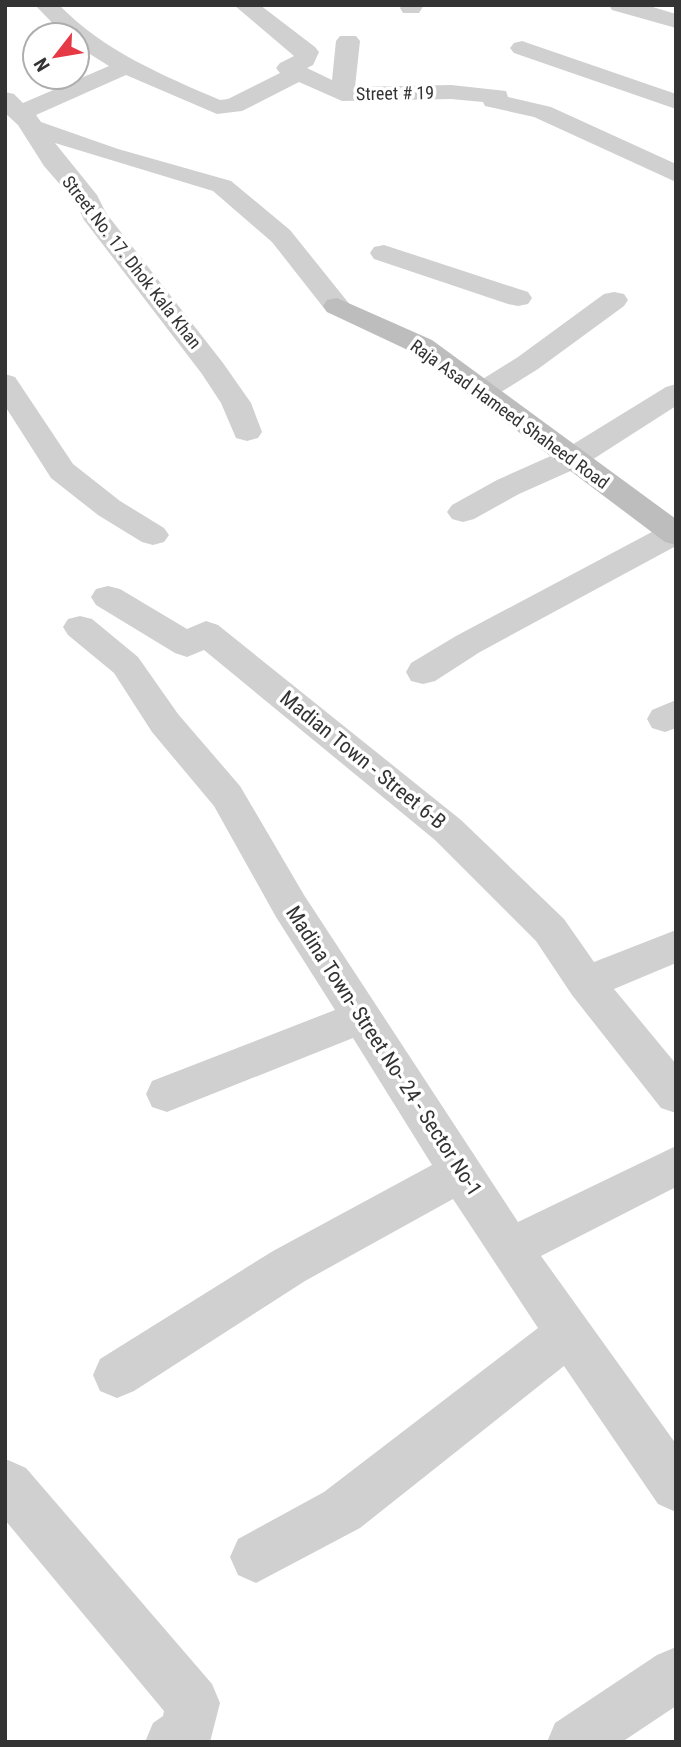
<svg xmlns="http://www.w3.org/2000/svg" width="681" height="1747" font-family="'Roboto Condensed',sans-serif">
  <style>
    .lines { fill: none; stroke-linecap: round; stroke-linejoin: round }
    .street { fill: #d0d0d0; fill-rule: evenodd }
    .secondary { fill: #bdbdbd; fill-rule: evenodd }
    .labels { text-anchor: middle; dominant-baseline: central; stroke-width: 7; stroke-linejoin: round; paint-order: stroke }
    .far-street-label { font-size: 18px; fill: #333; stroke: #fff }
    .street-label { font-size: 21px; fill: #333; stroke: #fff }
  </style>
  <rect width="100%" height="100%" fill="#fff"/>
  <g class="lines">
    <g class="street">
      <path d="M35,5h24c45,46 103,70 161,95l8,-1 52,-26 -4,-5 4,-5 14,-7 -60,-51h26l55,42 4,5 -6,13 -6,3 25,12 4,-39 4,-5h16l4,5 -5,46 96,-2 55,6 2,6 43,10 125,57v18l-142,-65 -49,-11 -2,-4 -32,-3 -109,2 -43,-19 -57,29 -25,3 -91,-39 -90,40 5,7 77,27 113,32 59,49 61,76 -4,6 -10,2 -10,-2 -55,-70 -59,-51 -158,-48 42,52 9,18 117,150 28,40 11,29 -4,6 -11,3 -11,-3 -15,-35 -19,-29 -118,-154 -8,-17 -32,-37 -26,-41 -13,-12v-21l9,2 9,9 86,-37 -32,-20v-11h-13z"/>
      <polygon points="402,5 424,5 419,13 403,13 400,8"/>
      <polygon points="609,5 646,5 676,14 676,28 612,10"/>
      <polygon points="522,41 676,94 676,109 514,53 510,48 514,43"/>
      <polygon points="384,245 528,292 532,298 528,304 518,306 508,304 374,259 370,253 374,247"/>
      <polygon points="614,292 624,294 628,300 624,306 538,369 493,397 483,400 473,397 468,391 473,385 518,357 604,294"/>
      <polygon points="5,374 15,377 73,464 120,501 164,528 169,535 164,542 153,545 142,542 98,515 51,478 5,406"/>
      <polygon points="676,384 676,406 584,465 519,494 474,519 463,522 452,519 447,512 452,505 497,480 562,451 666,387"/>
      <polygon points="676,522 676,546 480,652 435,681 423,684 411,681 406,672 411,663 456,636 665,525"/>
      <polygon points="108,586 120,589 187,629 206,621 218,625 461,820 564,919 594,962 676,930 676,963 614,989 676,1064 676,1113 661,1108 572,995 536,941 435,840 204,650 187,657 175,653 96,605 91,597 96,589"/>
      <polygon points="80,616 92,619 138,657 178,714 240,786 304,895 518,1222 676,1146 676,1187 541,1256 676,1444 676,1512 658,1504 564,1366 360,1528 256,1583 238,1575 230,1557 238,1539 324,1492 538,1328 453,1199 305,1281 134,1391 117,1398 100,1391 93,1375 100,1359 273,1251 432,1165 353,1038 167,1112 152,1107 146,1094 152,1081 335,1010 276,917 214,806 152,732 114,673 68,635 63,627 68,619"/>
      <polygon points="676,700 676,728 665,732 652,728 647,719 652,710"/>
      <polygon points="8,1460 26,1468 212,1684 220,1703 210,1742 145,1742 153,1723 163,1716 164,1711 5,1520 5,1461"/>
      <polygon points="676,1647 676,1706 622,1742 547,1742 555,1723 657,1655"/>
    </g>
    <polygon class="secondary" points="337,298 432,340 676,519 676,545 665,542 412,352 327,312 323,306 327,300"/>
  </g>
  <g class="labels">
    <g class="far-street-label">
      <text transform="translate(395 93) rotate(-1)">Street # 19</text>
      <text transform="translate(132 262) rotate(52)">Street No. 17. Dhok Kala Khan</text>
      <text transform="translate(510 414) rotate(36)">Raja Asad Hameed Shaheed Road</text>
    </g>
    <g class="street-label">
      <text transform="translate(363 760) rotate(39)">Madian Town - Street 6-B</text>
      <text transform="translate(384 1051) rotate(57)">Madina Town- Street No- 24 - Sector No-1</text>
    </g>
  </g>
  <rect width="681" height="1747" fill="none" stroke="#333333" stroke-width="14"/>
  <g transform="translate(56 56) rotate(239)"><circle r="33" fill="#ffffff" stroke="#adadad" stroke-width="2"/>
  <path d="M0-5L12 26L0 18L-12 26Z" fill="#e63946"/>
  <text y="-10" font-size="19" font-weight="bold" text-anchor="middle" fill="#333333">N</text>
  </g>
</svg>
